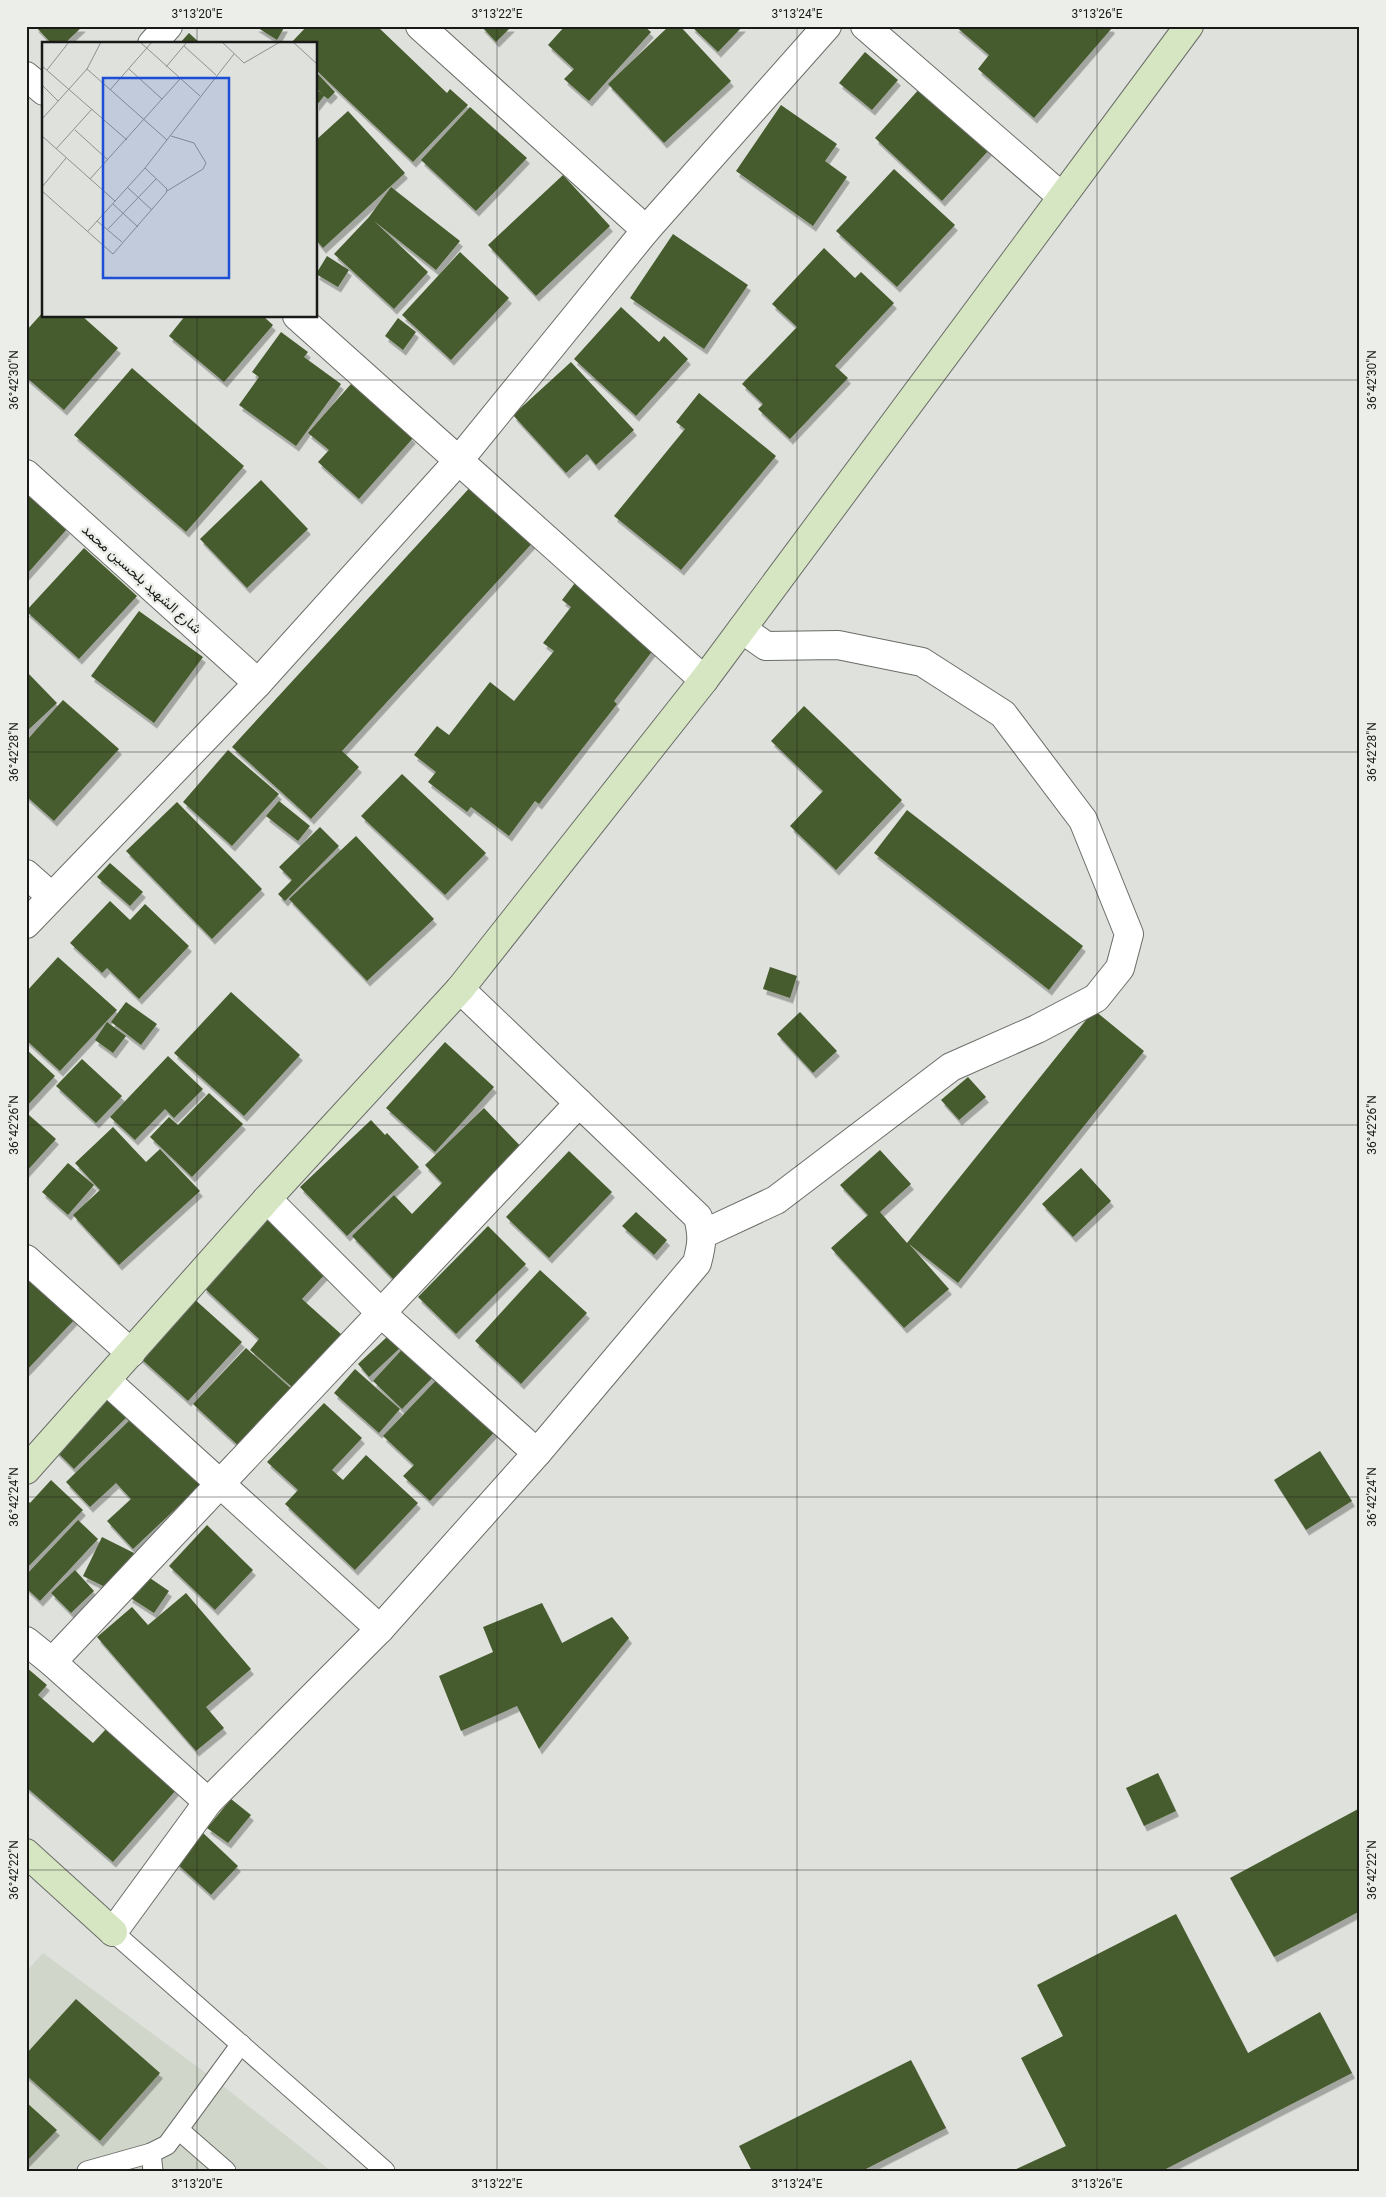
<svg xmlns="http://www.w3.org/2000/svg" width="1386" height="2197" font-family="Roboto,Vazirmatn,sans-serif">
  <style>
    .built { fill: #d0d6ca }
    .building { fill: #475c2d; filter: url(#shadow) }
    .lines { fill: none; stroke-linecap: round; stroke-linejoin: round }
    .lane-casing { stroke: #6b6d68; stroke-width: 21 }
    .street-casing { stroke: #6b6d68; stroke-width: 30 }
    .secondary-casing { stroke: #6b6d68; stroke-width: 30 }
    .lane { stroke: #fff; stroke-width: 19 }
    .street { stroke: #fff; stroke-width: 28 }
    .secondary { stroke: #d7e6c2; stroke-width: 28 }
    .ticks { fill: none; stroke: #191a18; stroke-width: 1; stroke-opacity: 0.45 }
    .labels { text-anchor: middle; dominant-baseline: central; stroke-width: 5; stroke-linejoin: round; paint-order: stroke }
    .street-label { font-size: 14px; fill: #191a18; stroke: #eceee9 }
    .inset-road { fill: none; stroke: #8f918e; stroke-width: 1 }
    .view { fill: #1d4ed8; fill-opacity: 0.15; stroke: #1d4ed8; stroke-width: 2.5 }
    .inset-edge { fill: none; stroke: #191a18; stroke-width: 2.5 }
    .neatline { fill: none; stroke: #191a18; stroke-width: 2 }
    .ticks-label { font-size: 12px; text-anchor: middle; fill: #191a18 }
  </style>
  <defs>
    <filter id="shadow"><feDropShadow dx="3" dy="5.5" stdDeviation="0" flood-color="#0004"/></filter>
  </defs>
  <rect width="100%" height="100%" fill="#dee1dc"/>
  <polygon class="built" points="43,1953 214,2079 331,2171 26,2171 26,1972"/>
  <g class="building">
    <polygon points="35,26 83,26 64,44 52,44"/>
    <polygon points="255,26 285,26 277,40"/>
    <polygon points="307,26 377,26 447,93 450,89 468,105 413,162 316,70 316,44 290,44"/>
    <polygon points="481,26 512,26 496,42"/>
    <polygon points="565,26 644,26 651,32 589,101 564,79 574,69 548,45"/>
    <polygon points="669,26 680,26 731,81 664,143 608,84"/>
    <polygon points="691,26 743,26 718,52"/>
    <polygon points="955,26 1110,26 1112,28 1034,118 978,69 989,55"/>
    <polygon points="189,33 201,44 179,44"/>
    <polygon points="865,52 898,80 872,110 839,83"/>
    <polygon points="316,72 335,92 328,99 324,96 316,106 316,89 322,94 316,88"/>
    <polygon points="921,87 989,150 942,201 875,138"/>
    <polygon points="781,105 837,144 825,161 847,177 813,226 736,171"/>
    <polygon points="470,107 527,158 476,211 421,160"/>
    <polygon points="348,111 405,173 323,248 316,240 316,140"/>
    <polygon points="894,169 955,225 897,287 836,231"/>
    <polygon points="563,175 610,226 536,296 488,245"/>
    <polygon points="391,187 460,241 436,270 374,221 428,272 394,309 334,254 369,217"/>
    <polygon points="673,234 748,285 704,349 630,298"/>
    <polygon points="824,248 855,278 861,272 894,303 835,366 848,378 790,439 758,409 763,404 742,384 797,327 772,304"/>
    <polygon points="460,252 509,298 451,360 402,315"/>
    <polygon points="327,256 349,270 338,287 316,274"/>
    <polygon points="621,307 659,342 664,336 688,359 636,416 574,359"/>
    <polygon points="44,311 44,316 82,316 118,348 64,410 26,377 26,331"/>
    <polygon points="185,316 263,316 273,325 224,382 169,336"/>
    <polygon points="398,318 416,332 403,350 385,336"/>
    <polygon points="281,332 308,352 304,357 341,384 296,446 239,405 259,377 252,372"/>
    <polygon points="571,362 634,430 596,465 587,454 566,473 513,415"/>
    <polygon points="132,368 244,466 186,532 74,435"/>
    <polygon points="351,384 413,438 359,499 318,462 329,450 308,433"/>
    <polygon points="699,393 776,456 681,570 614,516 685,429 676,422"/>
    <polygon points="261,480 308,529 247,588 200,539"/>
    <polygon points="474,483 536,539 342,751 359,767 311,819 232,747"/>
    <polygon points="26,493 67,529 26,575"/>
    <polygon points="84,548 137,596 79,659 26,611"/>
    <polygon points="578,579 660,641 614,701 617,704 539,804 535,801 509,836 471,807 467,812 428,782 436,772 414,755 437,726 449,735 490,682 514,701 554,651 543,643 571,607 562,600"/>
    <polygon points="139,611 203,657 154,723 91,676"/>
    <polygon points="26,671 57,703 26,732"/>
    <polygon points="63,700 119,749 54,821 26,796 26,741"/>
    <polygon points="804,706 902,800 836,870 790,826 823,791 771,741"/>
    <polygon points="228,750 279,794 232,846 183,802"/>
    <polygon points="402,774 486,853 445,895 361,816"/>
    <polygon points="279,801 310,826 298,841 266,816"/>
    <polygon points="177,802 262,889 212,939 126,851"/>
    <polygon points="907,810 1083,946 1049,990 874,853"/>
    <polygon points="320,827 339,846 285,901 278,894 292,880 279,867"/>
    <polygon points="356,836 434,919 367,981 289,899"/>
    <polygon points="110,863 143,892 130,906 97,877"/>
    <polygon points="110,901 130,920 145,904 189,946 139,999 107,968 102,973 70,943"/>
    <polygon points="58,957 117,1010 60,1071 26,1040 26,992"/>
    <polygon points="770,967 797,976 790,998 763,989"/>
    <polygon points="231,992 300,1055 244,1116 174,1053"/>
    <polygon points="126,1002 157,1024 141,1045 111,1022"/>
    <polygon points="1094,1010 1144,1051 958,1283 909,1244 949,1289 904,1328 831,1248 868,1215 840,1185 880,1150 911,1184 880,1212 907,1243"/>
    <polygon points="800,1012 837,1051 813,1073 777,1034"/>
    <polygon points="107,1022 126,1036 113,1053 95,1040"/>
    <polygon points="445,1042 494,1087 435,1152 386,1108"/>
    <polygon points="26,1049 55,1076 26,1107"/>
    <polygon points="168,1056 203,1089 174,1118 165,1109 135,1140 110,1117"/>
    <polygon points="82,1059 122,1096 96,1123 56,1086"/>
    <polygon points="968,1077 986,1097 959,1120 941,1100"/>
    <polygon points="209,1093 243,1124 192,1177 150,1137 169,1117 178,1125"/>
    <polygon points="484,1108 528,1154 395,1281 352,1236 394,1195 412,1214 442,1183 425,1165"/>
    <polygon points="29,1115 56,1139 26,1172 26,1118"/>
    <polygon points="371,1120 385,1135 387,1133 419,1167 347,1236 300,1187"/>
    <polygon points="113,1127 146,1162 160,1149 200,1191 119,1265 73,1215 100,1190 75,1163"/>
    <polygon points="569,1151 612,1192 549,1258 506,1217"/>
    <polygon points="68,1163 94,1185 68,1215 42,1192"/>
    <polygon points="1081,1168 1111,1201 1073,1237 1042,1204"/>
    <polygon points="636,1212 667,1240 654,1255 622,1226"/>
    <polygon points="268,1216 328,1271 302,1299 342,1335 293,1388 250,1350 259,1339 203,1287"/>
    <polygon points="488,1226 526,1264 456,1334 418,1297"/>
    <polygon points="540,1270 587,1313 521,1384 475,1341"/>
    <polygon points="26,1275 75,1319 26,1371"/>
    <polygon points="192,1297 242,1342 188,1401 138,1356"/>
    <polygon points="388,1336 400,1348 369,1377 358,1364"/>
    <polygon points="409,1342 440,1370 402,1409 373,1381"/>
    <polygon points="246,1348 295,1392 242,1449 193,1404"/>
    <polygon points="355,1369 400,1409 379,1433 334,1393"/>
    <polygon points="444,1372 501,1425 430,1501 403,1476 414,1465 383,1436"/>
    <polygon points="109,1393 130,1414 74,1469 53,1448"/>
    <polygon points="324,1403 362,1438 332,1470 343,1480 366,1455 418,1503 355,1570 285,1504 298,1490 267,1462"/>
    <polygon points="134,1416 201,1485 133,1549 107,1521 131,1499 116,1483 90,1507 66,1482"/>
    <polygon points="1320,1451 1352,1501 1306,1530 1274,1480"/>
    <polygon points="51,1480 83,1510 26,1569 26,1499 30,1503"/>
    <polygon points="78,1520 98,1539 40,1601 26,1588 26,1575"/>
    <polygon points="207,1525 253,1570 215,1610 169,1566"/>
    <polygon points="102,1537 134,1553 115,1592 83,1576"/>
    <polygon points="75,1570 94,1591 71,1613 51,1593"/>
    <polygon points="144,1574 169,1591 154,1613 129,1597"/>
    <polygon points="186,1593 251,1669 206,1707 224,1728 196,1751 97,1637 132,1607 148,1625"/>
    <polygon points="542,1603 562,1643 612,1617 629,1638 539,1749 517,1706 461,1731 439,1676 493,1652 483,1627"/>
    <polygon points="26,1667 47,1685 38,1695 93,1743 106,1729 176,1790 113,1862 26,1787"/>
    <polygon points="1158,1773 1176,1811 1144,1826 1126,1788"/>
    <polygon points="231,1799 251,1815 228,1843 207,1828"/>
    <polygon points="1360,1808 1360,1911 1274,1957 1230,1878"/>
    <polygon points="202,1832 238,1866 211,1895 174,1861"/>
    <polygon points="1176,1914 1248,2053 1320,2012 1352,2073 1162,2171 1012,2171 1066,2146 1021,2058 1063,2036 1037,1985"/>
    <polygon points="76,1999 160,2073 100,2141 26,2075 26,2054"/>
    <polygon points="911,2060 946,2128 862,2171 752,2171 739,2146"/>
    <polygon points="26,2102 57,2130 26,2162"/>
  </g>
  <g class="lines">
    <g class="lane-casing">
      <g id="lane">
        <polyline points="113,1932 385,2171"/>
        <polyline points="179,2130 226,2171"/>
        <polyline points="151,2153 153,2171"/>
        <polyline points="87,2171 151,2153 167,2145 241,2044"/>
      </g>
    </g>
    <g class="street-casing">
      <g id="street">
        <polyline points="420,26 646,230"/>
        <polyline points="865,26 1062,197"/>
        <polyline points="152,44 168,26"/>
        <polyline points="26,76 44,91"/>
        <polyline points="297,316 704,680"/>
        <polyline points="26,474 258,683"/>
        <polyline points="26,874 51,896"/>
        <polyline points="26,924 258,683 459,460 646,230 827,26"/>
        <polyline points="267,1199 381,1313 537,1453"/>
        <polyline points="703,1234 776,1200 951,1067 1037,1029 1096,998 1120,968 1129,934 1083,820 1003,714 922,662 838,645 766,646 742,629"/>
        <polyline points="26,1259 131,1353"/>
        <polyline points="107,1381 380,1629"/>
        <polyline points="26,1641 52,1662 208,1802"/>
        <polyline points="52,1662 579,1103"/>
        <path d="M113,1932l95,-130 172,-173 157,-176 160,-190c5,-19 6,-27 1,-46l-238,-228"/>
      </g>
    </g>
    <g class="secondary-casing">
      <g id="secondary">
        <polyline points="26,1470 267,1199 460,989 704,680 1189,26"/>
        <polyline points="26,1853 113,1932"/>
      </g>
    </g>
    <use href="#lane" class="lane"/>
    <use href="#street" class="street"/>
    <use href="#secondary" class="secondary"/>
  </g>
  <path class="ticks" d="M197,26v18M497,26v2145M797,26v2145M1097,26v2145M197,316v1855M26,380h1334M26,752h1334M26,1125h1334M26,1497h1334M26,1870h1334"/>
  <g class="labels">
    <g class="street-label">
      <text transform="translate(142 579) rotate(42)">شارع الشهيد بلحسين محمد</text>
    </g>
  </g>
  <g transform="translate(42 42)">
    <rect width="275" height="275" fill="#dee1dc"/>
    <path class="inset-road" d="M98,0l60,54M180,0l22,21 36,-21M251,0l24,22M142,4l32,29M0,24l85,74M124,25l21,-25M45,27l80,71M87,27l33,30M5,28l22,-28M0,43l16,16M68,48l42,-48M0,77l45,-50 14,-27M33,88l33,30M0,94l73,65M14,107l36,-40M48,137l90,-100M0,145l24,-29M85,145l25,23M0,149l71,63 53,-61 1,-4 -22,-21M125,149l36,-22 3,-6 -12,-20 -23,-7M71,162l25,23M55,179l25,21M66,187l48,-50M46,189l57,-63 89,-114"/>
    <path class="view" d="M61,36h126v200h-126z"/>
    <rect width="275" height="275" class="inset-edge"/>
  </g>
  <rect width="1386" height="2197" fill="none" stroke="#eceee9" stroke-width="55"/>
  <rect x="28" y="28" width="1330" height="2142" class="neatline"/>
  <g class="ticks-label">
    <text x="197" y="18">3°13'20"E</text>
    <text x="497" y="18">3°13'22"E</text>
    <text x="797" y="18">3°13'24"E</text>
    <text x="1097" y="18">3°13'26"E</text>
    <text transform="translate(14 380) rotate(-90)" y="4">36°42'30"N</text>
    <text transform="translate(1372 380) rotate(-90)" y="4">36°42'30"N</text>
    <text transform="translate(14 752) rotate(-90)" y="4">36°42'28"N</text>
    <text transform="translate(1372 752) rotate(-90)" y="4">36°42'28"N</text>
    <text transform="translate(14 1125) rotate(-90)" y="4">36°42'26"N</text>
    <text transform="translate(1372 1125) rotate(-90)" y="4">36°42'26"N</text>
    <text transform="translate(14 1497) rotate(-90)" y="4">36°42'24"N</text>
    <text transform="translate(1372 1497) rotate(-90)" y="4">36°42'24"N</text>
    <text transform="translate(14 1870) rotate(-90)" y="4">36°42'22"N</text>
    <text transform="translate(1372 1870) rotate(-90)" y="4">36°42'22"N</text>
    <text x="197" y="2188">3°13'20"E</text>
    <text x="497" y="2188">3°13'22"E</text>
    <text x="797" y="2188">3°13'24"E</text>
    <text x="1097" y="2188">3°13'26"E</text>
  </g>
</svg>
